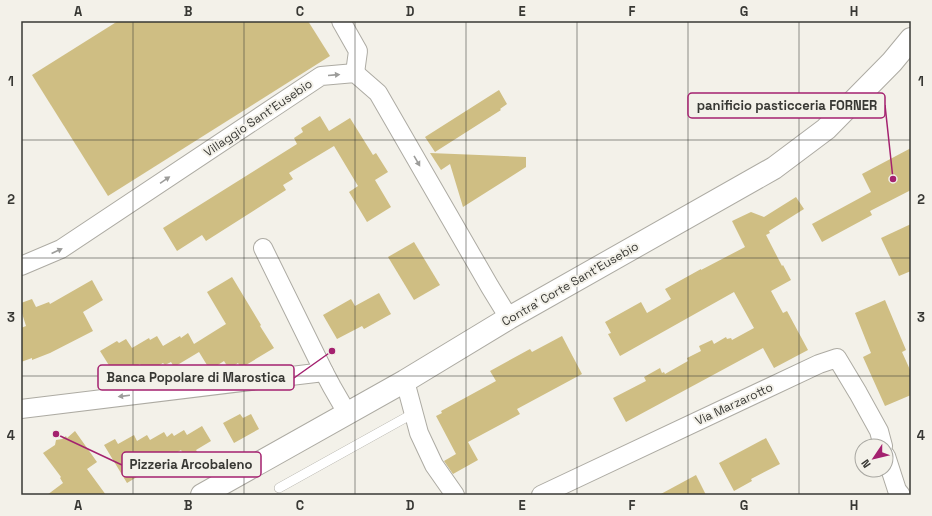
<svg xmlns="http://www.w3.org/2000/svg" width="932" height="516" font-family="'Space Grotesk',sans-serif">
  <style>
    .building { fill: #cfbe83 }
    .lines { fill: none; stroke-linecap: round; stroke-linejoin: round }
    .lane-casing { stroke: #adaba3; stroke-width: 10 }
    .street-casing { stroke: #adaba3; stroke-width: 20 }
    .secondary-casing { stroke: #adaba3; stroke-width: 24 }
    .lane { stroke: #fff; stroke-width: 9 }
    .street { stroke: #fff; stroke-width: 18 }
    .secondary { stroke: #fff; stroke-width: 22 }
    .oneway { fill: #9c9c9a }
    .grid { fill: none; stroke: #383834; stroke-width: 1; stroke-opacity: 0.55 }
    .labels { text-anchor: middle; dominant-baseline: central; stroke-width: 4; stroke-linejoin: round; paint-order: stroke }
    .street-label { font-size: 12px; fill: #383834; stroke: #f3f1e9 }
    .leader { fill: none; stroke: #a4216f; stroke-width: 1.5 }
    .callout-dot { fill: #a4216f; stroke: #f3f1e9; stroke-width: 1.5 }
    .callout { fill: #f3f1e9; stroke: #a4216f; stroke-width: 1.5 }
    .callout-label { font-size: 13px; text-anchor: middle; font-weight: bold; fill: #383834 }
    .neatline { fill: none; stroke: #383834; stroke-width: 1.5 }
    .grid-label { font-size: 13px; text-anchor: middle; font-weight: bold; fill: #383834 }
  </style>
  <rect width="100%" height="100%" fill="#f3f1e9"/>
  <g class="building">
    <polygon points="118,21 308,21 330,56 108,196 32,75"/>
    <polygon points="499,90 507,104 500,109 501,110 435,152 425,137"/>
    <polygon points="320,116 329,131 350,118 373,155 376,153 388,172 375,180 391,207 367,222 349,192 358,186 334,146 289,173 293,179 283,185 286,190 206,241 202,235 177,251 163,228 297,144 294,138 303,132 301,128"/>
    <polygon points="911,148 911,190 870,211 872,215 822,242 812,224 871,192 862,174"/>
    <polygon points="430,153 526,157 526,167 463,207 450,164 441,170"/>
    <polygon points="796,197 804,209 769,231 770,233 766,235 782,266 783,265 791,280 771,291 783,313 787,311 808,350 774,368 763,348 626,422 613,398 646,381 644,377 660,368 662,373 664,372 665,374 688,361 687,358 701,351 699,346 712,340 714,344 726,337 727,339 731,338 732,340 754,328 734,292 620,356 608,334 611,333 605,322 641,302 647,313 671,299 665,289 701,269 701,270 745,247 732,221 751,212 764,217"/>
    <polygon points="911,224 911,271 899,276 881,238"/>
    <polygon points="414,242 440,285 414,300 388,257"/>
    <polygon points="232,277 261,325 260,326 274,348 241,368 238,363 229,369 224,361 210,370 199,352 174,367 171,362 165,365 163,363 146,373 140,364 134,367 131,365 115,375 100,351 117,341 119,343 126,339 132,348 149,338 150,340 157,336 163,346 180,336 181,338 188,333 194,344 226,324 207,292"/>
    <polygon points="92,280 103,300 83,312 93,331 50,353 32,360 32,358 21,362 21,328 26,326 21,310 21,303 32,299 36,307 49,302 50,304"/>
    <polygon points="379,293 391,314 364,329 362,326 337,339 323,315 351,299 355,306"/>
    <polygon points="885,300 906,350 902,352 911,372 911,395 885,406 863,357 871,353 855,313"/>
    <polygon points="562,336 582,374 517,409 520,414 468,442 478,460 453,474 444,461 456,454 436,416 442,413 441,411 496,381 490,371 530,349 532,352"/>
    <polygon points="240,414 243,418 251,414 259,429 234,443 223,423"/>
    <polygon points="202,426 211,441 196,450 200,456 188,463 181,450 127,483 104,445 115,439 118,444 134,435 137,441 147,435 150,440 164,432 167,437 172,433 174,436 184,430 187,435"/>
    <polygon points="75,431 97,462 87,469 106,495 47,495 63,483 60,478 61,477 43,453 55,445 56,440 62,439 66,436 67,438"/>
    <polygon points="766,438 780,464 751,479 752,481 734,491 719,463"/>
    <polygon points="696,475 706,495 659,495"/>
  </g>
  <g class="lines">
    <g class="lane-casing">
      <polyline id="lane" points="279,488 414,413"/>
    </g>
    <g class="street-casing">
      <g id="street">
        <polyline points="341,21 358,51 355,73"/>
        <polyline points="263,248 324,372"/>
        <polyline points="21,266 61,249 321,76 355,73 378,93 490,287 509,318"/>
        <polyline points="405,381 419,433 434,465 455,495"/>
        <polyline points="21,409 324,372 332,387 347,413"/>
        <polyline points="886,456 897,490 901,495"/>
        <polyline points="541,495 819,364 837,358 858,393 879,431 883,446"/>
      </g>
    </g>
    <g class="secondary-casing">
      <polyline id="secondary" points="202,495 405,381 509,318 774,168 826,129 892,62 911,39"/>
    </g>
    <use href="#lane" class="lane"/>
    <use href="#street" class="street"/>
    <use href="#secondary" class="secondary"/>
  </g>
  <defs><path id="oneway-solid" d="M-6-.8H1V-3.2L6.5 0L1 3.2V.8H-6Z"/></defs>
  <g class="oneway">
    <use href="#oneway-solid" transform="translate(334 75) rotate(-5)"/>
    <use href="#oneway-solid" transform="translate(417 161) rotate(60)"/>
    <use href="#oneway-solid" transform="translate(165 180) rotate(-34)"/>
    <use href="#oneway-solid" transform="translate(57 251) rotate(-25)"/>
    <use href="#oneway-solid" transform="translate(124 396) rotate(173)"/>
  </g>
  <path class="grid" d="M133,21v474M244,21v474M355,21v474M466,21v474M577,21v474M688,21v474M799,21v474M21,140h890M21,258h890M21,376h890"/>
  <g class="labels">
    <g class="street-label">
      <text transform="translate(258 118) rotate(-34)">Villaggio Sant'Eusebio</text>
      <text transform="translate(570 284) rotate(-30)">Contra' Corte Sant'Eusebio</text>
      <text transform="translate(734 404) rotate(-25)">Via Marzarotto</text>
    </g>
  </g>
  <path class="leader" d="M893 179L885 105M332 351L294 378M56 434L122 465"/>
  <g class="callout-dot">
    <circle cx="893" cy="179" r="4"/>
    <circle cx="332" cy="351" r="4"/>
    <circle cx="56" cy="434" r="4"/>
  </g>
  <g class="callout">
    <rect x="688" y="93" width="197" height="25" rx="4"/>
    <rect x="98" y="365" width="196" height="25" rx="4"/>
    <rect x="122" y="452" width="139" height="25" rx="4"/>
  </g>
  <g class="callout-label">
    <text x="787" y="110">panificio pasticceria FORNER</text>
    <text x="196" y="382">Banca Popolare di Marostica</text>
    <text x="191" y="469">Pizzeria Arcobaleno</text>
  </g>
  <rect width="932" height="516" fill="none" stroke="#f3f1e9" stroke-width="44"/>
  <g transform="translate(874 458) rotate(235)"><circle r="19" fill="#f3f1e9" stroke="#a8a7a1"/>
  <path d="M0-3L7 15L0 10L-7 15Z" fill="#a4216f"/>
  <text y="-6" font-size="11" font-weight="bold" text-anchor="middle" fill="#383834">N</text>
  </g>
  <rect x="22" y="22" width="888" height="472" class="neatline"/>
  <g class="grid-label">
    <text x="78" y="16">A</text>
    <text x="188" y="16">B</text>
    <text x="300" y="16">C</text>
    <text x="410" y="16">D</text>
    <text x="522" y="16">E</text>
    <text x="632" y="16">F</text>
    <text x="744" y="16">G</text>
    <text x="854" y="16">H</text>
    <text x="11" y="86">1</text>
    <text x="921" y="86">1</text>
    <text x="11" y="204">2</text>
    <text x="921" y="204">2</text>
    <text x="11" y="322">3</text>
    <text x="921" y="322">3</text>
    <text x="11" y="440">4</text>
    <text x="921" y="440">4</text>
    <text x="78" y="510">A</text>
    <text x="188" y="510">B</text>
    <text x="300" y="510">C</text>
    <text x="410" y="510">D</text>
    <text x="522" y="510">E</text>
    <text x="632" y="510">F</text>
    <text x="744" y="510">G</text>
    <text x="854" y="510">H</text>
  </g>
</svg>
